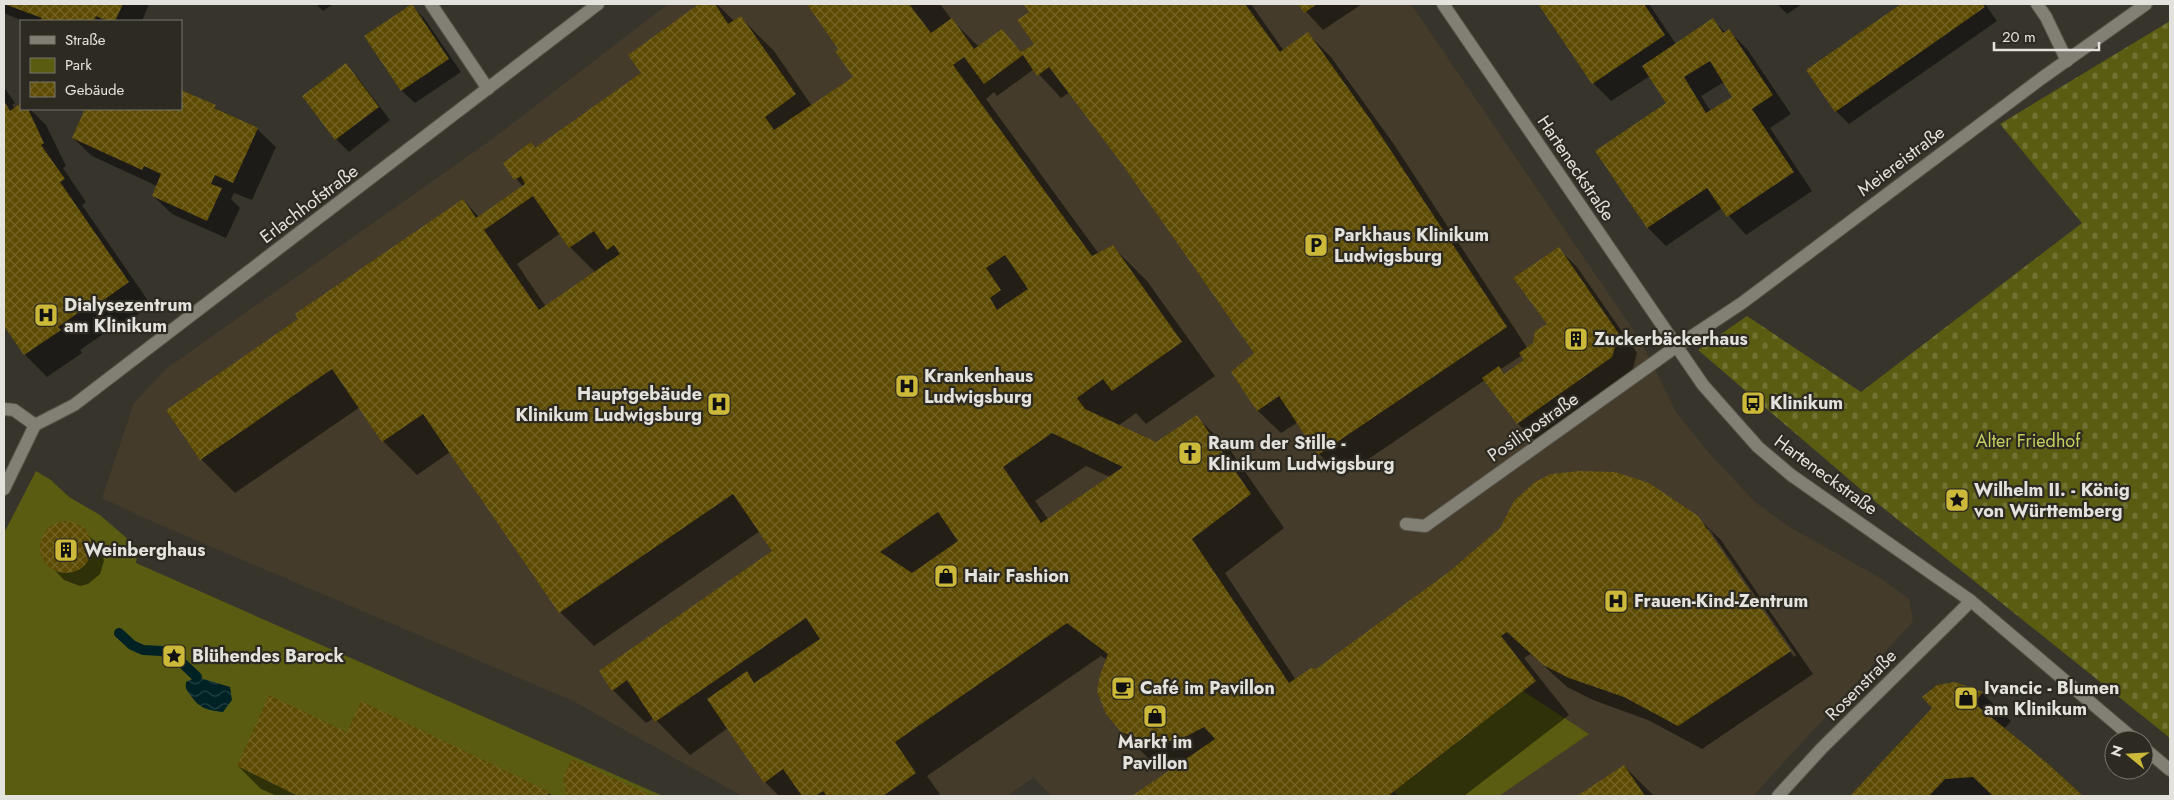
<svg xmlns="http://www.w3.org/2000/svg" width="2174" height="800" font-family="Jost,sans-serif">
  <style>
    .medical { fill: #443b2a }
    .cemetery { fill: url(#cemetery-stones) }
    .park { fill: #595c11 }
    .water { fill: url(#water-waves) }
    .shadow { fill: #0007; fill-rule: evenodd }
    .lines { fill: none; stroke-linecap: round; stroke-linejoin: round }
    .stream { stroke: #002225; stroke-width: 10 }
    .building { fill: url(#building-cross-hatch); fill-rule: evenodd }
    .minor-casing { stroke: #56534b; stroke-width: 14 }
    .minor { stroke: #827f74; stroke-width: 12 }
    .labels { text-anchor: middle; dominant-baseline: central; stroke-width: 4.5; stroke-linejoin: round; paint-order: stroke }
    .street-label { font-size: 18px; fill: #e4e2dc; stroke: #2d2a21 }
    .poi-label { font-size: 18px; font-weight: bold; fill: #e4e2dc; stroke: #2d2a21; text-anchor: start }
    .park-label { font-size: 18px; fill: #c7cd5e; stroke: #2d2a21 }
  </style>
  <defs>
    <pattern id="cemetery-stones" width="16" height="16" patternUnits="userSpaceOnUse" patternTransform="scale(1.25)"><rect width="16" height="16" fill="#595c11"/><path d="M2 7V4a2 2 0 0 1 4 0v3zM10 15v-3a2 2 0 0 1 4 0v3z" fill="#717333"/></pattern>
    <pattern id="water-waves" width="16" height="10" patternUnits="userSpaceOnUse" patternTransform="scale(1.25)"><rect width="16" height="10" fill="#002225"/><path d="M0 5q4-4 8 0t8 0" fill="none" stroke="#254244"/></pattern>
    <pattern id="building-cross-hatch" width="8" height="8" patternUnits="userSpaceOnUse" patternTransform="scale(1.25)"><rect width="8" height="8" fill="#5d4b03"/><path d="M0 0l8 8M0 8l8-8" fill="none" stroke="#746527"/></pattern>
  </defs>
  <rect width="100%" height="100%" fill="#37342b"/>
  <polygon class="medical" points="668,4 1411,4 1642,343 1676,412 1709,453 1755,502 1788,526 1882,579 1909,599 1913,621 1753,796 1051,796 1034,777 1007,796 742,796 573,701 149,520 102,498 134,403 167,368 491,140"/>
  <polygon class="cemetery" points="2170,21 2170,738 1872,499 1698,350 1747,316 1861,392 2082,223 2000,124"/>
  <g class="park">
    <polygon points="36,471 51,480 69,497 100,515 138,548 136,563 663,796 4,796 4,533"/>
    <polygon points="1523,691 1589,734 1499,796 1399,796 1394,792"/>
  </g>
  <path class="water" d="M197,677l33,10 2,13 -9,12c-15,-2 -23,-3 -32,-16 -4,-6 -6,-6 -5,-14z"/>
  <g class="shadow">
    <polygon points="4,4 149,4 142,21 23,21 4,13"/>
    <polygon points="316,4 333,4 323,11"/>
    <path d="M702,4h15l17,17 7,-3 33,33 38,55 42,-29 -14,-27 -32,-46h132l12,16 27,27 23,-17 20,23 14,-8 -5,-33 -6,-8h226l33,47 24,-17 23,23 62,86 135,206 7,-5 14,-19 9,-77 19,19 60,86 -6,23 -95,66 -18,-18 -33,-44 -143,97 -23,-23 -21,-32 -17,11 -23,-22 -26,-39 24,-19 -133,-190 -53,-71 -9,6 -27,-29 -37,27 -3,-4 -8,7 113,155 14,-7 34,34 68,95 -69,48 -10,-11 -18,13 38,17 41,-26 33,33 54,78 -59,45 71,107 401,-163 24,23 92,134 -111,75 -54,-29 -55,-20 -26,-13 -36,-33 -7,4 45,57 -105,81h-330l37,-25 -15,-5 -34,-34 -15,-72 -6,-4 -174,120 14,20h-162l-14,-14 -37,-54 -38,27 -36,-37 -8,5 -33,-33 161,-138 -14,-21 -166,115 -34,-34 -110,-160 -33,23 -34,-34 -23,-34 -125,86 -34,-34 -33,-49 132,-91 163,-119 16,17 44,-30 -19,-24 32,-14 107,-76 -13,-18zM561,233l9,14 26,26 -50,34 -29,-43zM1522,355l4,5 -21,14 -4,-5zM1086,466l24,11 -62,42 -13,-18zM1706,529h3l87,126 -2,2z"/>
    <polygon points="1299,4 1362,4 1323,30"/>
    <path d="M1540,4h109l27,40 37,-24 13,13 3,-2 18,18 44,65 -21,14 42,63 -66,44 -24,-27 -56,38 -18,-18 -51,-76 71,-49 -18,-27 -39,25 -18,-18zM1724,82l10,16 -23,14 -10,-16z"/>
    <polygon points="1777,4 1802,4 1787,14"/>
    <polygon points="1903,4 1985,4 1997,21 1849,124 1836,111 1808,70"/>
    <polygon points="411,5 424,18 461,72 415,103 402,91 365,36"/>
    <polygon points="345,65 358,78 390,120 349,152 336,139"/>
    <polygon points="4,87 15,103 12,105 15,109 21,104 21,109 30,109 46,125 66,166 63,168 86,202 82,205 151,305 114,331 112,328 80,350 82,353 47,377 25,355 4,323"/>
    <polygon points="181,91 257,129 276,147 252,200 234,193 231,199 240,208 226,238 172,214 153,196 157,186 92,156 73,138 86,109 181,109"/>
    <polygon points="63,523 76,524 101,547 104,561 100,574 88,584 80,586 64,580 45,560 41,544 48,529"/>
    <polygon points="1982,693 2011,721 2004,729 2081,796 1852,796 1934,708"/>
    <polygon points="347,734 549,793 553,796 277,796 261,789 238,766"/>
    <polygon points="572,761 650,796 570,796 568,794"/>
    <polygon points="1624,766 1654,796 1580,796"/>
  </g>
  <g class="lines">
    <polyline class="stream" points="119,633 132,645 143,650 162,651 178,659 197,677"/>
  </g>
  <g class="building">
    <polygon points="4,4 123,4 115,21 107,21 96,16 94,21 40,21 42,18"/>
    <polygon points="412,4 449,59 401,91 364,36"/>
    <path d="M699,4h16l13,20 13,-8 55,78 -31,23 9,13 79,-53 -18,-26 3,-2 -31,-45h102l22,29 21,-15 22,31 28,-20 19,23 13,-8 -17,-24 12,-8 -6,-8h222l35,48 28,-20 62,87 137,208 -189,128 -39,-59 -22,15 -26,-39 23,-19 -132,-189 -73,-97 -12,9 -14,-21 -39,29 -20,-27 -11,8 139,191 21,-11 69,97 -70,49 -9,-12 -26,19 8,11 71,33 41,-27 54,79 -59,45 97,144 22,-15 5,1 134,-98 50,-43 14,-27 21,-19 16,-8 29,-3 35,1 34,11 49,33 93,135 -113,75 -54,-29 -55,-19 -26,-13 -36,-33 -6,4 35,45 -148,115h-256l83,-57 -11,-12 -17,9 -17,5 -18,2 -31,-11 -15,-18 -9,-23 3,-16 8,-21 -41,-31 -172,119 21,31 -33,23h-56l-4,-5 -7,5h-14l-19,-27 -19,14 -57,-84 40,-28 7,12 66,-44 -14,-21 -151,104 -28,-42 -15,11 -13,-20 173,-120 -39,-57 -174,119 -136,-199 -41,28 -50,-73 -132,91 -34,-50 132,-91 -3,-5 168,-115 13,19 49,-34 -4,-8 -7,4 -11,-17 28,-21 4,6 106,-75 -13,-18zM533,196l36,52 25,-17 13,19 7,-5 6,9 -81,56 -55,-80zM1005,255l23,34 -31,21 -7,-12 11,-8 -15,-22zM1052,433l71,34 -82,56 -38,-56zM938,512l20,29 -46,32 -32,-21z"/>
    <polygon points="1298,4 1317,4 1304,13"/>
    <polygon points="1538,4 1644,4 1665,35 1592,84"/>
    <polygon points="1901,4 1982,4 1985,7 1835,112 1806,70"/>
    <path d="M1713,18l10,15 6,-4 44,66 -21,14 42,63 -67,45 -20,-29 -60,40 -52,-77 71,-48 -24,-37zM1710,61l22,36 -26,16 -22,-36z"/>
    <polygon points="346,63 379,107 335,140 302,96"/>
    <polygon points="181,90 216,105 214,108 258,128 233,183 215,175 211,184 222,188 207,221 152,196 161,174 144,166 142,170 72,138 85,109 181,109"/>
    <polygon points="4,101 10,111 21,103 21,109 28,109 44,143 41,145 65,179 60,182 129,282 91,309 89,305 58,327 61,330 24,355 4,326"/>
    <polygon points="1559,247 1619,334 1612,357 1517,424 1482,378 1499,366 1504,374 1524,360 1519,353 1533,343 1535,331 1547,324 1513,278"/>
    <circle cx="66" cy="547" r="26"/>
    <polygon points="1955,682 1983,692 1974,703 2047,763 2083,796 1993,796 1973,777 1945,779 1929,796 1850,796 1932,708 1922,697 1937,685"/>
    <polygon points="269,695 347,732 361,701 550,792 547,796 298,796 237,766"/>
    <polygon points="572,759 653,796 605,796 600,794 599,796 569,796 566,794 563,777"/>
    <polygon points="1624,765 1645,796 1577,796"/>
  </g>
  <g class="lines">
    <g class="minor-casing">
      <g id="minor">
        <polyline points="431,4 488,89"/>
        <polyline points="1443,4 1703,385 1758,447 1791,475 1971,601 2135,740"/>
        <polyline points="2037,4 2046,17 2067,61"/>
        <polyline points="4,409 14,410 35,425"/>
        <polyline points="35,425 74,405 598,4"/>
        <polyline points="4,489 35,425"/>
        <polyline points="1406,524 1425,526 1677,346 1742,303 2042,78 2146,4"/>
        <polyline points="2144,748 2170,770"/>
        <polyline points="1778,796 1822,748 1971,601"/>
      </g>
    </g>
    <use href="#minor" class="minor"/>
  </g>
  <defs>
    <g id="parking-square" transform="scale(1.25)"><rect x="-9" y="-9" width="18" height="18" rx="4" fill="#ccb939" stroke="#2d2a21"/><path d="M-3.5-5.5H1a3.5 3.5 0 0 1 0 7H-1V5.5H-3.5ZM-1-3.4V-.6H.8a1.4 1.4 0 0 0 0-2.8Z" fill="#111"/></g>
    <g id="hospital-square" transform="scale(1.25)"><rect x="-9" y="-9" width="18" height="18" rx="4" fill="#ccb939" stroke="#2d2a21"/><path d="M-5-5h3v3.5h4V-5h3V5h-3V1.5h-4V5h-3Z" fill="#111"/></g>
    <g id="building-square" transform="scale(1.25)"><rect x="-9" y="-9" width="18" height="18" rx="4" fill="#ccb939" stroke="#2d2a21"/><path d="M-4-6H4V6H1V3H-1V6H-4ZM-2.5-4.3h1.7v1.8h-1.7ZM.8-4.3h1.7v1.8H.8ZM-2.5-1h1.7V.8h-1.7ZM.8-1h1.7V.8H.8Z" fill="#111"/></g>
    <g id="bus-square" transform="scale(1.25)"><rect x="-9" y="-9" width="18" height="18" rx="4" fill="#ccb939" stroke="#2d2a21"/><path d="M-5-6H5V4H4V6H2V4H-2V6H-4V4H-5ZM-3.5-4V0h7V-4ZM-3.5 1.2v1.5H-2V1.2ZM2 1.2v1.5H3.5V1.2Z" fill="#111"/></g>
    <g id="church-square" transform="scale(1.25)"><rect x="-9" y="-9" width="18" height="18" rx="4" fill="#ccb939" stroke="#2d2a21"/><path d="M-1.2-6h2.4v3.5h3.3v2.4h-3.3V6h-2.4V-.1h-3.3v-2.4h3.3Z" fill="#111"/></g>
    <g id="sight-square" transform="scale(1.25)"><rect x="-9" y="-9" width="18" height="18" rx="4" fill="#ccb939" stroke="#2d2a21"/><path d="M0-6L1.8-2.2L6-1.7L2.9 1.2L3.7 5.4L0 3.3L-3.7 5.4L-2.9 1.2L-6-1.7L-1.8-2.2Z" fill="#111"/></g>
    <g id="shop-square" transform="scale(1.25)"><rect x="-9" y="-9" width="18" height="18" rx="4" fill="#ccb939" stroke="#2d2a21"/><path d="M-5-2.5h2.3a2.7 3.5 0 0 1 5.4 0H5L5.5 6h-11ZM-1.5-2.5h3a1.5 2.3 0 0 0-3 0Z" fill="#111"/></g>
    <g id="cafe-square" transform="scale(1.25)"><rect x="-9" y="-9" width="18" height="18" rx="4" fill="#ccb939" stroke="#2d2a21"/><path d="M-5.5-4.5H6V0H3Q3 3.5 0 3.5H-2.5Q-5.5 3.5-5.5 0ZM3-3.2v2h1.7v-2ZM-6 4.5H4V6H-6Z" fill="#111"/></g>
  </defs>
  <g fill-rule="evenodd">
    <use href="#parking-square" x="1316" y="245"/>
    <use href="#hospital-square" x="46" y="315"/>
    <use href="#building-square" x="1576" y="339"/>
    <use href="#hospital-square" x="907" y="386"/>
    <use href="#bus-square" x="1753" y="403"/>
    <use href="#hospital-square" x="719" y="404"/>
    <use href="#church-square" x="1190" y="453"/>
    <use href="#sight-square" x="1957" y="500"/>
    <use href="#building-square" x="66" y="550"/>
    <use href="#shop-square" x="946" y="576"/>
    <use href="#hospital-square" x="1616" y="601"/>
    <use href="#sight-square" x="174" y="656"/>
    <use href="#cafe-square" x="1123" y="688"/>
    <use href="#shop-square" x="1966" y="698"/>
    <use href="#shop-square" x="1155" y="716"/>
  </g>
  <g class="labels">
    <g class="street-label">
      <text transform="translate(1901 161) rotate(-37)">Meiereistraße</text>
      <text transform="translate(1576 168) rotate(56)">Harteneckstraße</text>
      <text transform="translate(309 204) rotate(-37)">Erlachhofstraße</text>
      <text transform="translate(1533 427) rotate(-35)">Posilipostraße</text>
      <text transform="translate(1826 475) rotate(36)">Harteneckstraße</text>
      <text transform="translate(1861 685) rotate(-45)">Rosenstraße</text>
    </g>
    <g class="poi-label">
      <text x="1334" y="235">Parkhaus Klinikum<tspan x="1334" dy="21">Ludwigsburg</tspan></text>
      <text x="64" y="305">Dialysezentrum<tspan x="64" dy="21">am Klinikum</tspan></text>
      <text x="1594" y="339">Zuckerbäckerhaus</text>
      <text x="924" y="376">Krankenhaus<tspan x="924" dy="21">Ludwigsburg</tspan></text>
      <text x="702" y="394" text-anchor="end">Hauptgebäude<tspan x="702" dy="21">Klinikum Ludwigsburg</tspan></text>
      <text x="1770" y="403">Klinikum</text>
      <text x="1208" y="443">Raum der Stille -<tspan x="1208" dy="21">Klinikum Ludwigsburg</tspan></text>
      <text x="1974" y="490">Wilhelm II. - König<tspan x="1974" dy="21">von Württemberg</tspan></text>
      <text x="84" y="550">Weinberghaus</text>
      <text x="964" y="576">Hair Fashion</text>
      <text x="1634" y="601">Frauen-Kind-Zentrum</text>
      <text x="192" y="656">Blühendes Barock</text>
      <text x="1140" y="688">Café im Pavillon</text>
      <text x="1984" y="688">Ivancic - Blumen<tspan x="1984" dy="21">am Klinikum</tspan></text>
      <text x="1155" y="742" text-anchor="middle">Markt im<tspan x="1155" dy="21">Pavillon</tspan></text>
    </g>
    <g class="park-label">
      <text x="2028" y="441">Alter Friedhof</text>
    </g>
  </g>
  <rect width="2174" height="800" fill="none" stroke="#e4e2dc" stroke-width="10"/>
  <rect x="20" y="20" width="162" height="90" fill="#2d2a21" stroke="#76746c"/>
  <rect x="30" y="36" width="25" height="8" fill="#827f74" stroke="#76746c"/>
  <text x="65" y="45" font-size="15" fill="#e4e2dc">Straße</text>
  <rect x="30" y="58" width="25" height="15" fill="#595c11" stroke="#76746c"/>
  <text x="65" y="70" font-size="15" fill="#e4e2dc">Park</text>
  <rect x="30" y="82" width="25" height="15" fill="url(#building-cross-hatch)" stroke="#76746c"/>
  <text x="65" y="95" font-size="15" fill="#e4e2dc">Gebäude</text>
  <g transform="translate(2129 755) rotate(288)"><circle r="24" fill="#2d2a21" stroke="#76746c"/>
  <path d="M0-4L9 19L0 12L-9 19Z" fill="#ccb939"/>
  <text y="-8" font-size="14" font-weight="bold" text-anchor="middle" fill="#e4e2dc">N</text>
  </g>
  <path d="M1994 42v8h105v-8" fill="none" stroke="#e4e2dc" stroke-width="2.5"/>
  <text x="2002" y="42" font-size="15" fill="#e4e2dc" stroke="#2d2a21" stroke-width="4" paint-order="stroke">20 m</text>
</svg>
